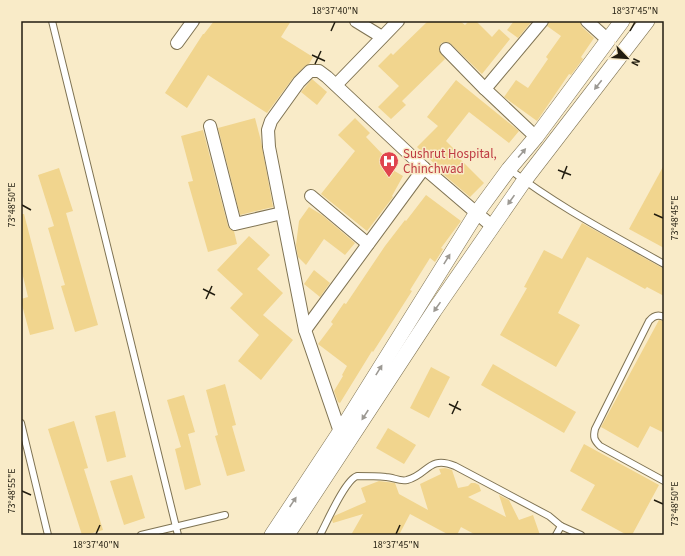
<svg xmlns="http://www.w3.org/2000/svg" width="685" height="556" font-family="'Source Sans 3',sans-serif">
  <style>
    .building { fill: #f1d58e }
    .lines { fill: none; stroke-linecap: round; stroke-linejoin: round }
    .service-casing { stroke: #7f7353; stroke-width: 8 }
    .minor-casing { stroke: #7f7353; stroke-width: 14 }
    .tertiary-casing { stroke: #7f7353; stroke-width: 16 }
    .service { stroke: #fff; stroke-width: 6 }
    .minor { stroke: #fff; stroke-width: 12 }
    .tertiary { stroke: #fff; stroke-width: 15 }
    .oneway { fill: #9c9993 }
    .ticks { fill: none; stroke: #221d10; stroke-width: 1.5 }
    .labels { text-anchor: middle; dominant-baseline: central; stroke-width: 3; stroke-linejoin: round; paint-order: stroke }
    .health-label { font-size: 13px; fill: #be3a42; stroke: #f9ebc8; text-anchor: start }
    .neatline { fill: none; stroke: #221d10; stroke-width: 1.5 }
    .ticks-label { font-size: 10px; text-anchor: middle; fill: #221d10 }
  </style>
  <rect width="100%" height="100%" fill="#f9ebc8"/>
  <g class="building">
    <polygon points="214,21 291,21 281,37 313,57 309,64 305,66 293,78 267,113 208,75 187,108 165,93 203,34 204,34"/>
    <polygon points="428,21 460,21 465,25 469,21 476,21 492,37 499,29 510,39 482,74 451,44 448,42 441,43 439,50 445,59 402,101 406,105 391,119 378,107 399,86 378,66 391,53 393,55"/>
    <polygon points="514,21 532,21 518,38 507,30"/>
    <polygon points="549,21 580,21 582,27 594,38 581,57 583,59 571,75 569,74 537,121 504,97 516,80 528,88 548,59 546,57 561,36 547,26"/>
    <polygon points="312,79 327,92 317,105 301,92"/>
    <polygon points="456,80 519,131 509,143 469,112 446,141 454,149 452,151 484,183 470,197 443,174 444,173 417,147 438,126 427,117"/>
    <polygon points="255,118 261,141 273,207 240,215 218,128"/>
    <polygon points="355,118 370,133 366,137 386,158 381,163 403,176 392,196 393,197 367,231 321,194 355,151 338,135"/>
    <polygon points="203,130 228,226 230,229 234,231 237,244 208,252 188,182 193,181 181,136"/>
    <polygon points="664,165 664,248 629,229"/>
    <polygon points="59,168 73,211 66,213 98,325 75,332 61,286 65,285 48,228 54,226 38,175"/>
    <polygon points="426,195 461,221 441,248 443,249 435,262 430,258 410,290 412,291 373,352 372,351 340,403 338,402 334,391 343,376 342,375 347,366 318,344 333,324 331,322 344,303 346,304 385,246 405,220 406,221"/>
    <polygon points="309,207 322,215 355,243 345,255 324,239 306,265 298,257 296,245 299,221"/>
    <polygon points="21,214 24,214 54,329 30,335 21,301 21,299 28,297 21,268"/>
    <polygon points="582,223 664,269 664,296 647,287 645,289 587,257 558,313 580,325 556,367 500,335 527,288 524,287 544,250 562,259"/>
    <polygon points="249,236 270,255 257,269 283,293 263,315 293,340 261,380 238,361 259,335 230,308 243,294 217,270"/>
    <polygon points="314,270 330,283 320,297 304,284"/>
    <polygon points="659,320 664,321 664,433 650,426 638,448 601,427"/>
    <polygon points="493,364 576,412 564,433 481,385"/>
    <polygon points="431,367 450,377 429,418 410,408"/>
    <polygon points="225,384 236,425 232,426 245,471 227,476 215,436 218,435 206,390"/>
    <polygon points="184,395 195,432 188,434 201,485 185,490 175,449 181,447 167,400"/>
    <polygon points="115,411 126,457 107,462 95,416"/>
    <polygon points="74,421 88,468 84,469 103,530 86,535 82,535 48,429"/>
    <polygon points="388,428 416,445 404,464 376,448"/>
    <polygon points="584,444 659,485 632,535 627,535 581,510 595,485 570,471"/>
    <polygon points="445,468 452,470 458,488 468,486 471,483 475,483 479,485 481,491 468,497 506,517 499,495 509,500 519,520 533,515 540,535 476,535 461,527 457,535 449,535 410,514 399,535 351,535 363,514 333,523 332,520 334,516 366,502 361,488 379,481 395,483 399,494 428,510 420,484 441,474 439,469"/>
    <polygon points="132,475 145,518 124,525 110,481"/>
  </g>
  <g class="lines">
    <g class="service-casing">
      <g id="service">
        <polyline points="52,21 178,535"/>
        <path d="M509,169c48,37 102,65 155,95"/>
        <path d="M664,317c-6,-3 -11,-1 -15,4l-54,108c-2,8 -1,11 5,17l64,35"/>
        <polyline points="21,423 48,535"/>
        <polyline points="141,535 225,515"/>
        <path d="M320,535c7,-13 25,-55 37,-59 10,0 19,0 29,1 7,0 14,5 21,3 21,-5 21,-25 48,-14l94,50 12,10"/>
        <polyline points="556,535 561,526 581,535"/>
      </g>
    </g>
    <g class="minor-casing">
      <g id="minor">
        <polyline points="356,21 382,37"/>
        <polyline points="587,21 608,40"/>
        <polyline points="177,43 193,21"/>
        <polyline points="446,49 485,89 536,137"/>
        <polyline points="336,85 398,21"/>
        <polyline points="485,89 542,21"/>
        <polyline points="210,126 235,224 282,213"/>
        <polyline points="311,196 368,244"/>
        <polyline points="305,330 424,168"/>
        <polyline points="344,436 340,432 305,330 269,147 268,130 271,121 299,82 310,71 319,71 327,77 424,168 493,227"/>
      </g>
    </g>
    <g class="tertiary-casing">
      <g id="tertiary">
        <polyline points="272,535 340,432 476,214 509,169 536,137 622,21"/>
        <polyline points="287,535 434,311 524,181 647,21"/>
      </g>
    </g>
    <use href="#service" class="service"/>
    <use href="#minor" class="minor"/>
    <use href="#tertiary" class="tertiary"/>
  </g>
  <defs><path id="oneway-solid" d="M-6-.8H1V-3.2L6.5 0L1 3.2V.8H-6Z"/></defs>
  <g class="oneway">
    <use href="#oneway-solid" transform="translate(598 85) rotate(128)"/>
    <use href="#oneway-solid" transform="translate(522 153) rotate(-50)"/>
    <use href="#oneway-solid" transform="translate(511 200) rotate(125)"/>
    <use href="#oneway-solid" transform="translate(447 259) rotate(-58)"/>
    <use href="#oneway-solid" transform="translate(437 307) rotate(125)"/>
    <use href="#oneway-solid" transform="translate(379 370) rotate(-58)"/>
    <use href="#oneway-solid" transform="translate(365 415) rotate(123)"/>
    <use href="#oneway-solid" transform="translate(293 502) rotate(-56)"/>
  </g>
  <path class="ticks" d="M331,31l4,-9M630,31l5,-9M312,55l13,6M315,64l6,-13M558,170l13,5M562,179l5,-13M22,205l9,5M654,214l9,4M203,289l12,6M206,299l6,-13M449,404l12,6M452,414l6,-13M22,491l9,4M654,500l9,4M96,534l4,-9M396,534l4,-9"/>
  <defs>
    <g id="hospital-pin" transform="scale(1)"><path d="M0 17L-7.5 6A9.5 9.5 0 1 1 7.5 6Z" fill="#e0444e" stroke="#f9ebc8"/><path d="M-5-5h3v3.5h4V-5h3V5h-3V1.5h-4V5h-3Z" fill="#fff"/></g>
  </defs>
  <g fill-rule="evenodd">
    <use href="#hospital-pin" x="389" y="161"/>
  </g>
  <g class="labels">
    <g class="health-label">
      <text x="403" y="154">Sushrut Hospital,<tspan x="403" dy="15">Chinchwad</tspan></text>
    </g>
  </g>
  <rect width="685" height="556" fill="none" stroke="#f9ebc8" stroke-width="44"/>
  <g transform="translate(627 58) rotate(115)" stroke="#f9ebc8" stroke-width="3" paint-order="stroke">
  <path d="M0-3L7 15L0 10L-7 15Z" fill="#221d10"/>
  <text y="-6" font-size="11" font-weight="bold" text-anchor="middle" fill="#221d10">N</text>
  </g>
  <rect x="22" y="22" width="641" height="512" class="neatline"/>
  <g class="ticks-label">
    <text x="335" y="14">18°37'40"N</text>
    <text x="635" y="14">18°37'45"N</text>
    <text transform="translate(11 205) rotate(-90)" y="4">73°48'50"E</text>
    <text transform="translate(674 218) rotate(-90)" y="4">73°48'45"E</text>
    <text transform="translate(11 491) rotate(-90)" y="4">73°48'55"E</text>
    <text transform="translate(674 504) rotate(-90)" y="4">73°48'50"E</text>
    <text x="96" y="548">18°37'40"N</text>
    <text x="396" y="548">18°37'45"N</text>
  </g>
</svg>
